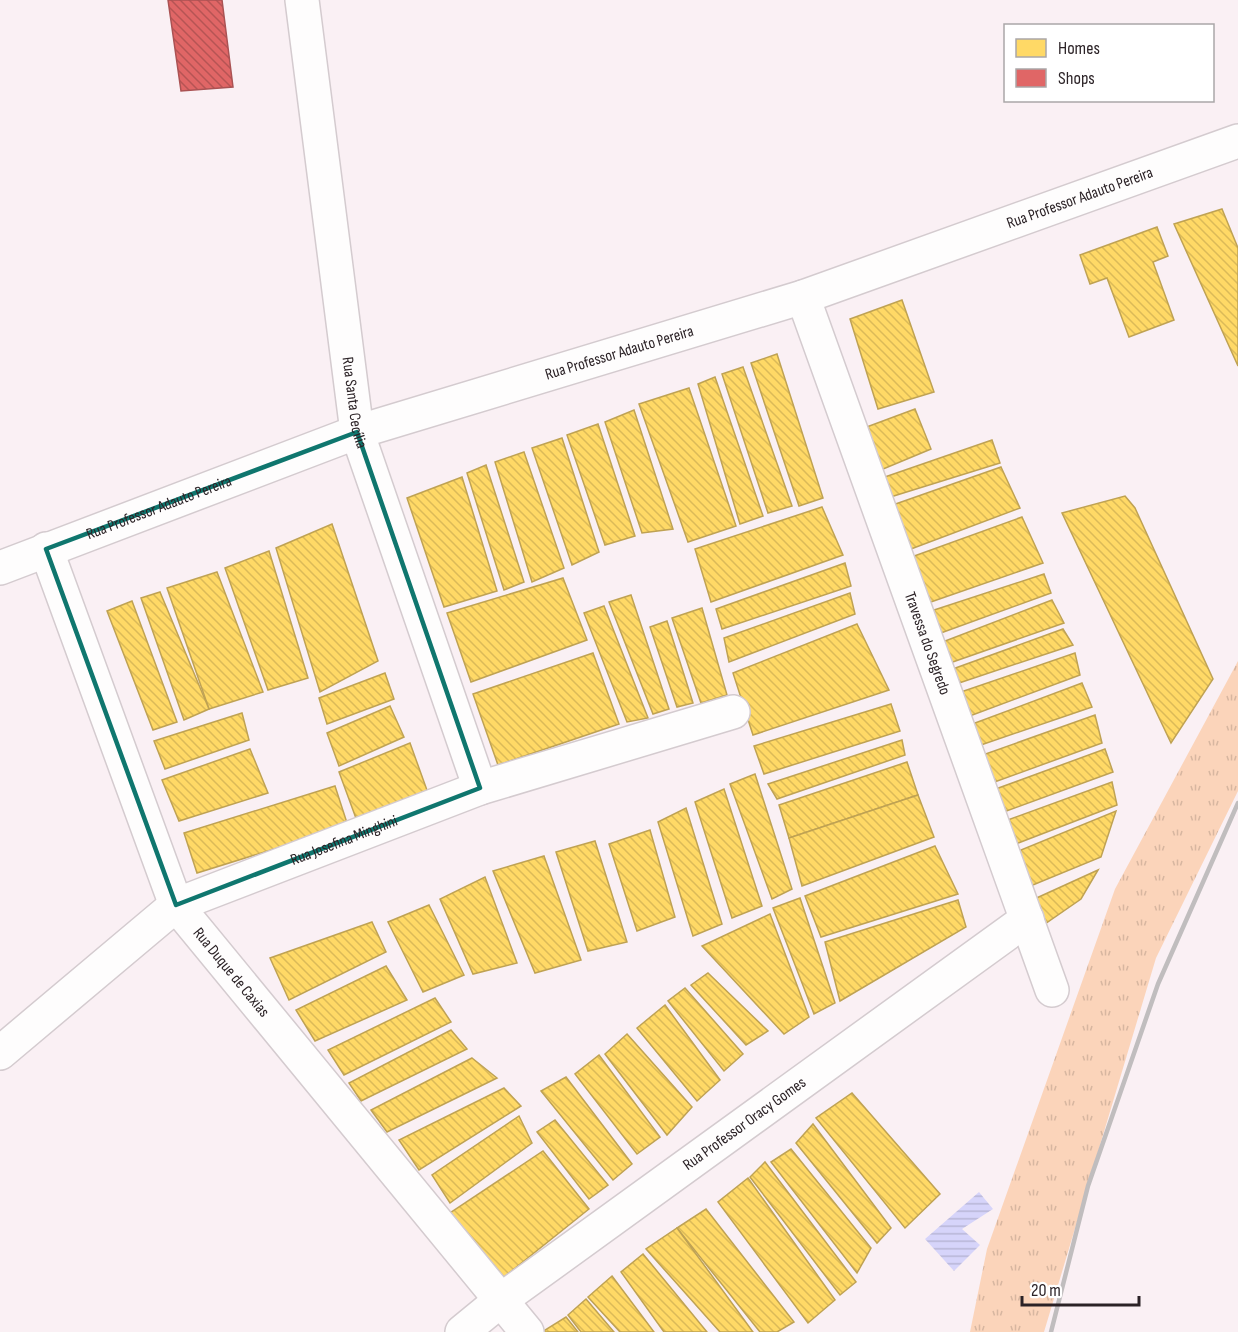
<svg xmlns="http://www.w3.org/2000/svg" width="1238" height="1332" font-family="'Sofia Sans Condensed',sans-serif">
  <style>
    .grass { fill: url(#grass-tufts) }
    .water { fill: url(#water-rules) }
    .homes { fill: url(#homes-back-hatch); stroke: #bfa253; stroke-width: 1.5 }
    .shops { fill: url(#shops-back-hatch); stroke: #aa5253; stroke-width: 1.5 }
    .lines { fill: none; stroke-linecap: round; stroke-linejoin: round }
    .minor-casing { stroke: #d4cbcf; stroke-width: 36 }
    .minor { stroke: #fefdfd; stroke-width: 33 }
    .rail { stroke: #c0bdbe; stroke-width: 4.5 }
    .marked { fill: none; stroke: #0f766e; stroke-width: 4.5; stroke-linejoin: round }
    .labels { text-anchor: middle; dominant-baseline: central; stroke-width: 6; stroke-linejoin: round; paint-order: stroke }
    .street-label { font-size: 16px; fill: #2b2226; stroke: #fff }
  </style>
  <defs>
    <pattern id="grass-tufts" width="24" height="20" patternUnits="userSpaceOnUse" patternTransform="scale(1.5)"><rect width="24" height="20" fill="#fbd4ba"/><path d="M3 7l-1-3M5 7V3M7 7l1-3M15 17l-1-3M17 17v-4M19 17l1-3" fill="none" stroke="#d7b6a0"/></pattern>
    <pattern id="water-rules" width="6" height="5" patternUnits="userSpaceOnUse" patternTransform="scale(1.5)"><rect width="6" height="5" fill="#d6d4fa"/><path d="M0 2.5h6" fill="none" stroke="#b8b6d6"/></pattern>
    <pattern id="homes-back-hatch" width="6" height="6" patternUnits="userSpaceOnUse" patternTransform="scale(1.5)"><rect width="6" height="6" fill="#ffd966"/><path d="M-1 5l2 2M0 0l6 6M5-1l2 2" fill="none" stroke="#dbba58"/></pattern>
    <pattern id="shops-back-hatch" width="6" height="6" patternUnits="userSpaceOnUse" patternTransform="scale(1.5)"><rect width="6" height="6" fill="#e06666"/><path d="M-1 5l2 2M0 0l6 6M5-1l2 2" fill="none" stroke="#b65454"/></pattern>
  </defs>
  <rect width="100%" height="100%" fill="#faf0f4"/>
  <polygon class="grass" points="1238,661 1238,791 1156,958 1044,1332 970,1332 987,1249 1115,889"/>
  <polygon class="water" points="979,1192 993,1209 962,1229 980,1245 954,1271 925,1239"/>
  <g class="homes">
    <polygon points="1222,209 1238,248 1238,366 1174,224"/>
    <polygon points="1157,227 1168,256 1153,262 1174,320 1129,337 1107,278 1090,284 1080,255"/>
    <polygon points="902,300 934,392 878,409 850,319"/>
    <polygon points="777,354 823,498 799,506 751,363"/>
    <polygon points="743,367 792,506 768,513 722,374"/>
    <polygon points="715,377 763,516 740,524 698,384"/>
    <polygon points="689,388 736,526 688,542 639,404"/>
    <polygon points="915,409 931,449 876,472 864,428"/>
    <polygon points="634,410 673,529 642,533 605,422"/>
    <polygon points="598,424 635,536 605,545 567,435"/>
    <polygon points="562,438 599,552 572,565 532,448"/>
    <polygon points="992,440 1000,463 884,499 879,479"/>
    <polygon points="524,452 564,568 532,582 495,462"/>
    <polygon points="486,465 524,582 504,590 467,473"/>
    <polygon points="1001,467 1020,508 903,552 887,507"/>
    <polygon points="462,477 497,591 444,607 407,498"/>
    <polygon points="1125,496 1135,508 1213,679 1171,743 1062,513"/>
    <polygon points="822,507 843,555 711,602 695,549"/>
    <polygon points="1022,517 1043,563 925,604 906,559"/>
    <polygon points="332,524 378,661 320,692 276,548"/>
    <polygon points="269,551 308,678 268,690 225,568"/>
    <polygon points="845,563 851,586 722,629 716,609"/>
    <polygon points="217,572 263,692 209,709 167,588"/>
    <polygon points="1044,574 1051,593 938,634 928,612"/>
    <polygon points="563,578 587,640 471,682 447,613"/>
    <polygon points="160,592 209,709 184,720 141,598"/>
    <polygon points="850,593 855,614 729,662 724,638"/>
    <polygon points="631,595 669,709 653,714 609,602"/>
    <polygon points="1052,600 1064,623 947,664 940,643"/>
    <polygon points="132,601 177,722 153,730 107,611"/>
    <polygon points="604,606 648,718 627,722 584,613"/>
    <polygon points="702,608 727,695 701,703 672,618"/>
    <polygon points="667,621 693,703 677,707 650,627"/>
    <polygon points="857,624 889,690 753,735 733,673"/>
    <polygon points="1063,629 1073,645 956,684 950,670"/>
    <polygon points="593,653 619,724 498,765 473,694"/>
    <polygon points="1075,653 1080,675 967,717 958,693"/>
    <polygon points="385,673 394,699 327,724 319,698"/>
    <polygon points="1082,683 1092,707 975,747 967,726"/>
    <polygon points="891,704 900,731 764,774 754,746"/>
    <polygon points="390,706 404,737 339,766 327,733"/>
    <polygon points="242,713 249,740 165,769 154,741"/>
    <polygon points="1095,715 1102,743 989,784 980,756"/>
    <polygon points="902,740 905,755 777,799 768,784"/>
    <polygon points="410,743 428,793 357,821 339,772"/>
    <polygon points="250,749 268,793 179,821 162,780"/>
    <polygon points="1105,749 1113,772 1001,813 993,790"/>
    <polygon points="907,762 918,795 789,838 779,805"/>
    <polygon points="755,774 792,889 772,899 730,784"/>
    <polygon points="1112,782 1117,805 1013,845 1005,821"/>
    <polygon points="335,786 348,826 197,873 184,833"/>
    <polygon points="724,789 762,906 732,918 695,802"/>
    <polygon points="918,795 934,837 802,886 789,838"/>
    <polygon points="686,808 722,924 693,936 658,822"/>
    <polygon points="1116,811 1101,857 1028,887 1016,852"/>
    <polygon points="650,830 675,917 637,931 609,844"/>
    <polygon points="595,841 627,942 588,951 556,852"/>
    <polygon points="935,846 958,894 821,937 805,896"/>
    <polygon points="544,856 581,960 535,973 493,871"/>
    <polygon points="1098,870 1081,899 1039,928 1030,901"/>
    <polygon points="485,877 517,963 473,974 440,899"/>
    <polygon points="800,898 835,1003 814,1014 773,908"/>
    <polygon points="958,900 966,927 840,1001 825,942"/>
    <polygon points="429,905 464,975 423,992 388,922"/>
    <polygon points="770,914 809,1017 784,1034 702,946"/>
    <polygon points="372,922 386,952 289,1000 270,958"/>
    <polygon points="386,966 407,1000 315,1041 296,1010"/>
    <polygon points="708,973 768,1031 746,1045 691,985"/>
    <polygon points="685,988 743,1054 724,1071 668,1001"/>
    <polygon points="435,998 451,1022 344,1075 328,1050"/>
    <polygon points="665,1005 720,1080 697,1101 637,1028"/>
    <polygon points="451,1030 467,1049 361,1101 349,1083"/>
    <polygon points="627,1034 692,1107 667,1135 605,1054"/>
    <polygon points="599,1055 660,1137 637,1154 575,1074"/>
    <polygon points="472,1058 497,1078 387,1132 371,1110"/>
    <polygon points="566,1077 632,1164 613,1180 541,1091"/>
    <polygon points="504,1088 521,1106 419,1170 399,1140"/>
    <polygon points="852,1093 940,1194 905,1228 816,1118"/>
    <polygon points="519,1116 532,1143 450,1203 432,1175"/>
    <polygon points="555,1120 608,1185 589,1199 537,1132"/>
    <polygon points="813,1124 891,1228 877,1243 796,1143"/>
    <polygon points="791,1149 871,1248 857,1273 771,1162"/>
    <polygon points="543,1151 589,1209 504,1277 450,1213"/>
    <polygon points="765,1162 856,1282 840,1295 750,1177"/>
    <polygon points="748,1178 835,1300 808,1323 718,1202"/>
    <polygon points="706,1209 794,1322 777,1332 760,1332 677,1228"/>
    <polygon points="677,1228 753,1332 720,1332 646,1249"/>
    <polygon points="643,1254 707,1332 664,1332 621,1272"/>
    <polygon points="612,1276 654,1332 620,1332 588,1297"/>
    <polygon points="586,1299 614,1332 581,1332 568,1315"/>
    <polygon points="566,1317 578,1332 542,1332"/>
  </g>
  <polygon class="shops" points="168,0 222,0 233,87 181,91"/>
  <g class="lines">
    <g class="minor-casing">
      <g id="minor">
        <path id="s1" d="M302,0l55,432 123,356"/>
        <path id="s2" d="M803,297l249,693"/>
        <path id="s3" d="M46,549l130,356 351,427"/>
        <path id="s4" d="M0,568l357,-136 446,-135 435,-156"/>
        <path id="s5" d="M0,1053l176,-148 304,-117 253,-76"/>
        <path id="s6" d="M462,1332l39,-32 526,-381"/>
      </g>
    </g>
    <use href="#minor" class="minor"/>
    <polyline class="rail" points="1051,1332 1088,1186 1158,984 1238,803"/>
  </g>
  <path class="marked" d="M357,432l123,356 -304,117 -130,-356z"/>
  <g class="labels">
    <g class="street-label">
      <text stroke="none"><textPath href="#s4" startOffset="1142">Rua Professor Adauto Pereira</textPath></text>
      <text stroke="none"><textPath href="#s4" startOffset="656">Rua Professor Adauto Pereira</textPath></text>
      <text stroke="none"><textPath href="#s1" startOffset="406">Rua Santa Cecília</textPath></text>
      <text stroke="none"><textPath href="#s4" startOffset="170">Rua Professor Adauto Pereira</textPath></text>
      <text stroke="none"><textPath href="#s2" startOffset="368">Travessa do Segredo</textPath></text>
      <text stroke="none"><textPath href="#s5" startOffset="410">Rua Josefina Minghini</textPath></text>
      <text stroke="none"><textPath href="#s3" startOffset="466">Rua Duque de Caxias</textPath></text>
      <text stroke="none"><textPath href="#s6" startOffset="351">Rua Professor Oracy Gomes</textPath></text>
    </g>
  </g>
  <rect x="1004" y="24" width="210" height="78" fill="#ffffff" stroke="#aaa7a8" stroke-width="1.5"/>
  <rect x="1016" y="39" width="30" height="18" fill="#ffd966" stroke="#aaa7a8" stroke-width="1.5"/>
  <text x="1058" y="54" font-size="18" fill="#2b2226">Homes</text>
  <rect x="1016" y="69" width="30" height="18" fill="#e06666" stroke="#aaa7a8" stroke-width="1.5"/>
  <text x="1058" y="84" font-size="18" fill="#2b2226">Shops</text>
  <path d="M1022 1296v9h117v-9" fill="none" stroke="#2b2226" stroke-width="3"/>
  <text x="1031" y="1296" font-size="18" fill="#2b2226" stroke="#ffffff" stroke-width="4.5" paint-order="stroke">20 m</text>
</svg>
